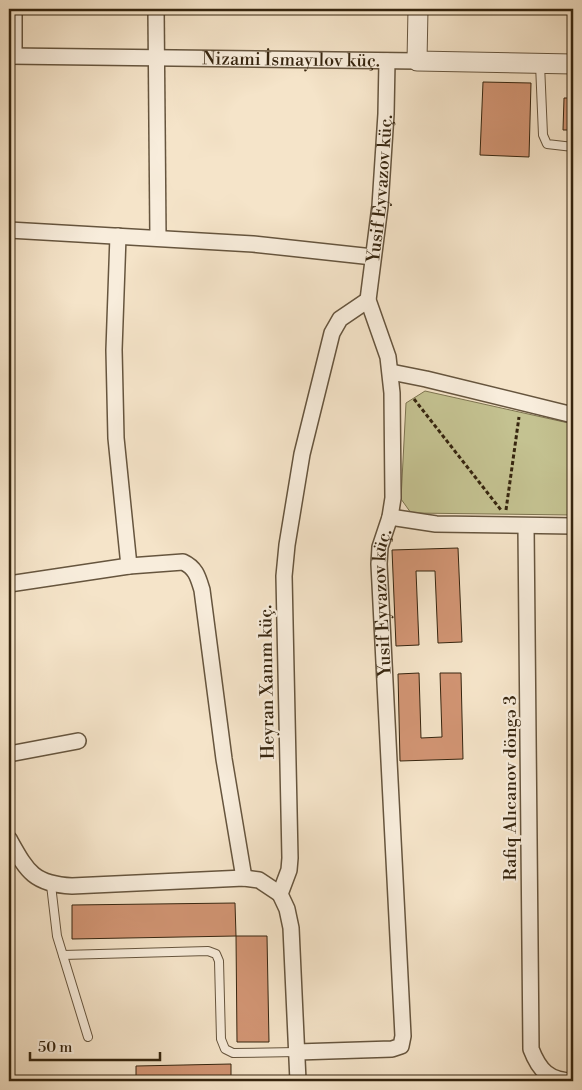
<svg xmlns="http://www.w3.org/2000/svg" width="582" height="1090" font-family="'Libre Bodoni',serif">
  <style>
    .green { fill: #c4c291; stroke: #7d7450 }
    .building { fill: #d29574; stroke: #36250f }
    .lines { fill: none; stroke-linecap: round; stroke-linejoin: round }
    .service-casing { stroke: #66553e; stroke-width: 10 }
    .minor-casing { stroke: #66553e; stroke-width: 18 }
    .tertiary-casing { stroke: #66553e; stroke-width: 21 }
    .path { stroke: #36250f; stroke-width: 3; stroke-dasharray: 4 2.5; stroke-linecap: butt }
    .service { stroke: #f8eddc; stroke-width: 8 }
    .minor { stroke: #f8eddc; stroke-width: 15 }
    .tertiary { stroke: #f8eddc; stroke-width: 19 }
    .labels { text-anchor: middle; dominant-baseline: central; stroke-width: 4.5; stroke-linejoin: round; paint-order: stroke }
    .street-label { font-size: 18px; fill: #36250f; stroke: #f8eddc }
  </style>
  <rect width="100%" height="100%" fill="#f5e4c9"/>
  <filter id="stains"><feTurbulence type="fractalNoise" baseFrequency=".004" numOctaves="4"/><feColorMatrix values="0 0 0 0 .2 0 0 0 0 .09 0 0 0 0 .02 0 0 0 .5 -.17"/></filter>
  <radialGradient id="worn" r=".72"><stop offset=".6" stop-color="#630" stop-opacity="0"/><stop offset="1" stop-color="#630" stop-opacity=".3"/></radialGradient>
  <polygon class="green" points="425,391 573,424 573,515 411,513 401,499 406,403"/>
  <g class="building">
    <polygon points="483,82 531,83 529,157 480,155"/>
    <polygon points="564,98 573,98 573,130 563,130"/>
    <polygon points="458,548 462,642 438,643 435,571 416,571 419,645 396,646 392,550"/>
    <polygon points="419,673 421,738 442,737 440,673 461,673 463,759 400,761 398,674"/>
    <polygon points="235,903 236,936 72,939 72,905"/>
    <polygon points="236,936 267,936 269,1042 237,1042"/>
    <polygon points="231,1064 231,1081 136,1081 136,1066"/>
  </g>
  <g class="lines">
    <g class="service-casing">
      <g id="service">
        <polyline points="540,64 543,135 547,144 573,147"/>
        <polyline points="51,885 57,936 88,1037"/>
        <polyline points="63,955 208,951 216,954 219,961 221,1039 225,1049 233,1053 297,1052"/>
      </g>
    </g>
    <g class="minor-casing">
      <g id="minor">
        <polyline points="14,9 14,56"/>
        <polyline points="156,9 158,238"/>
        <path id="s1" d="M9,56l408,5"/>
        <polyline points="9,230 253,244 373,257"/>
        <polyline points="118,236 114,350 116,438 129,566"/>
        <polyline points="391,372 426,379 573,415"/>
        <polyline points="390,517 436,524 573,526"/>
        <path d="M526,527l5,522c8,21 18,32 42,32"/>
        <path d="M9,584l120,-18 54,-4c13,6 15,15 19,28l22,169 20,119"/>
        <polyline points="9,754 78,741"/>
        <path d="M9,839c18,32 24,45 63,47l172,-8 15,2 21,14"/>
        <path id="s2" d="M297,1052l95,-3 9,-3 2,-10 -24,-472 1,-17 10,-30 3,-19 -1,-105 -4,-36 -20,-57 12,-94 6,-92 1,-53"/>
        <polyline points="298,1081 291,928 287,909 280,894 289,870 290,858 284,576 287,545 302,454 332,333 340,319 368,300"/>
      </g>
    </g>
    <g class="tertiary-casing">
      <polyline id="tertiary" points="418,9 417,61 573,64"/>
    </g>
    <g class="path">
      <polyline points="414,399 501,510"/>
      <polyline points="506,510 519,417"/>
    </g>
    <use href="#service" class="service"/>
    <use href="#minor" class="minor"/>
    <use href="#tertiary" class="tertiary"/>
  </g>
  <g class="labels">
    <g class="street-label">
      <text stroke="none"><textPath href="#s1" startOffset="282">Nizami İsmayılov küç.</textPath></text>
      <text stroke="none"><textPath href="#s2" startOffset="969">Yusif Eyvazov küç.</textPath></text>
      <text stroke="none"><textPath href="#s2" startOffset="549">Yusif Eyvazov küç.</textPath></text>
      <text transform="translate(267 682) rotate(-91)">Heyran Xanım küç.</text>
      <text transform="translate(510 788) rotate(-90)">Rafiq Alıcanov döngə 3</text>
    </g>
  </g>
  <rect width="582" height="1090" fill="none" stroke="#f5e4c9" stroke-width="30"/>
  <rect x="10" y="10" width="562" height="1070" fill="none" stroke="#36250f" stroke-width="2.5"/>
  <rect x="15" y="15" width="552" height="1060" fill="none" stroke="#36250f"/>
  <path d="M30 1052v8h130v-8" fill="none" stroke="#36250f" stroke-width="2.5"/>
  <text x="38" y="1052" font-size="15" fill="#36250f" stroke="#f8eddc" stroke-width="4" paint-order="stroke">50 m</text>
  <rect width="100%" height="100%" filter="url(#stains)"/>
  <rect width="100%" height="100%" fill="url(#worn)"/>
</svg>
